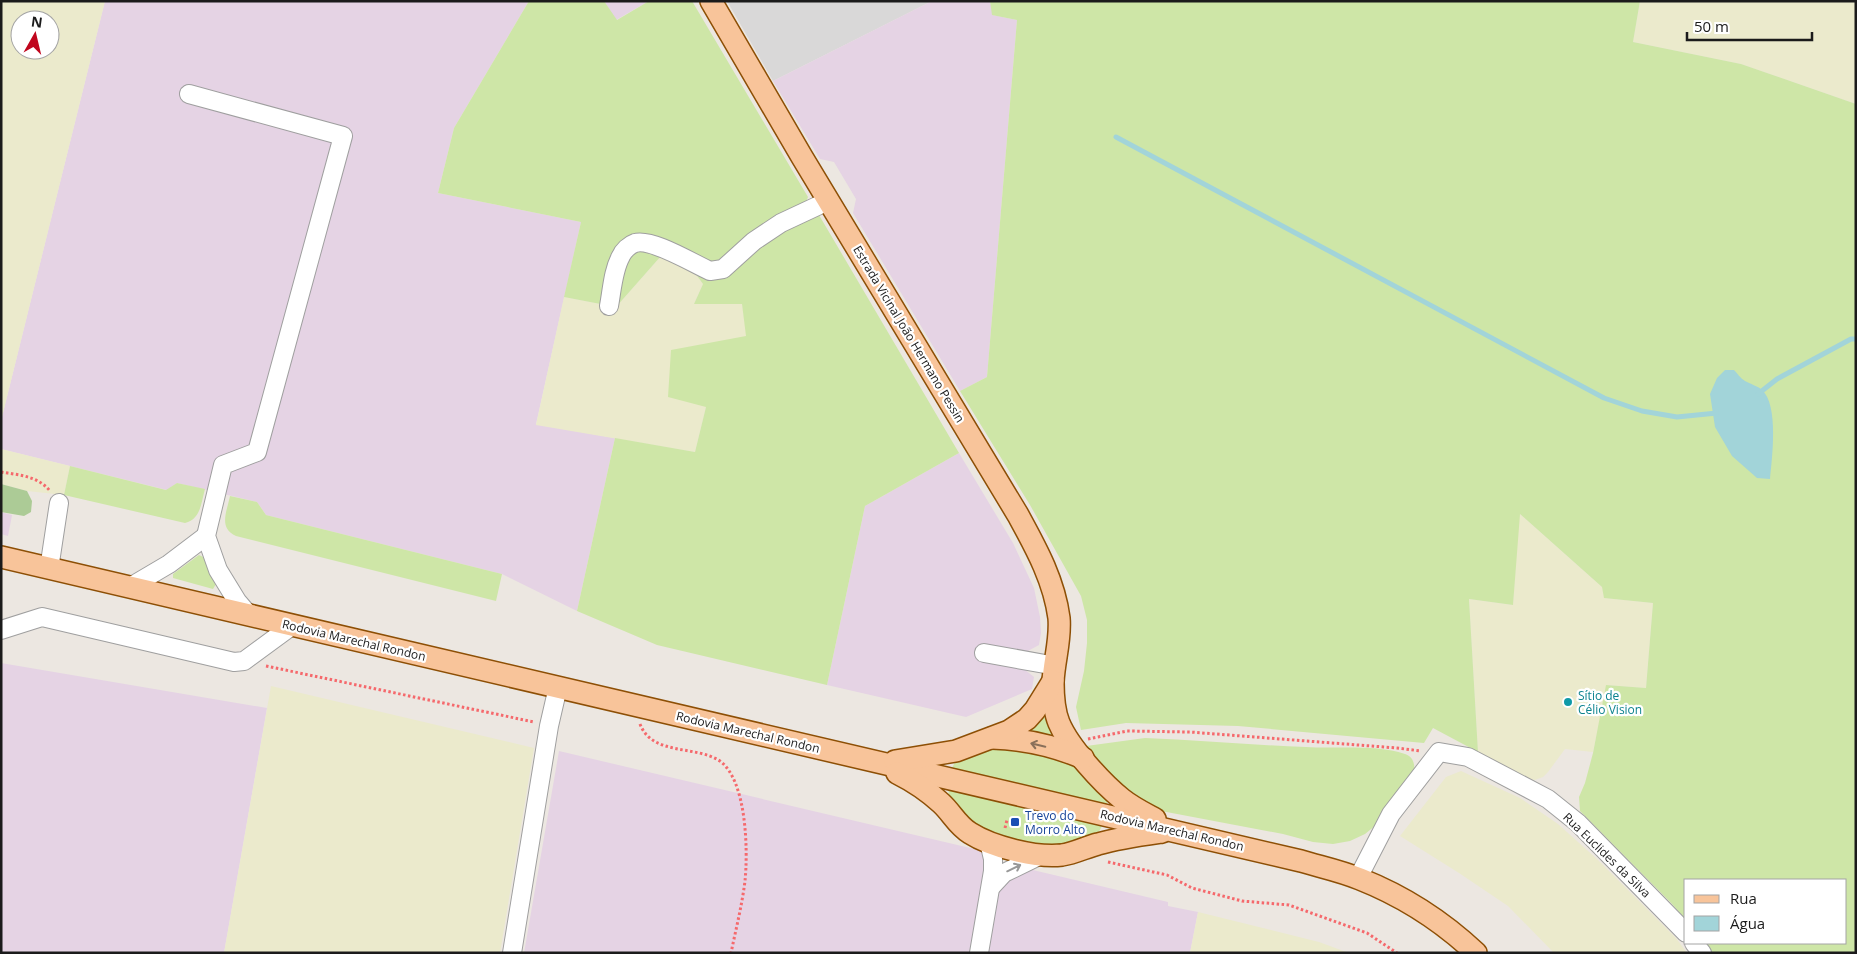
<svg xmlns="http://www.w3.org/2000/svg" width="1857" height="954" font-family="'Open Sans',sans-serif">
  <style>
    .residential { fill: #d9d8d8 }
    .industrial { fill: #e5d3e4 }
    .farmland { fill: #ebeacc; fill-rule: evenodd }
    .grass { fill: #cee6a7 }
    .forest { fill: #accb96 }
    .water { fill: #a2d4d9 }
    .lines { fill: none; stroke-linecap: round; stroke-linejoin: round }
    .stream { stroke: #a2d4d9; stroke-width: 5 }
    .minor-casing { stroke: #9f9f9f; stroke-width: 20 }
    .major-casing { stroke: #8d4f05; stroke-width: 24 }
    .path { stroke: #f5696c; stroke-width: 3; stroke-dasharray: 2.5 2.5; stroke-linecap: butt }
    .minor { stroke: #fff; stroke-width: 18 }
    .major { stroke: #f8c49a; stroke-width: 21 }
    .oneway { stroke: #8a705a }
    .oneway2 { stroke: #989898 }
    .culture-dot { fill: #0f9aa8; stroke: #fff; stroke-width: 2 }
    .transit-dot { fill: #1a4fb4; stroke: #fff; stroke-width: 2 }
    .labels { text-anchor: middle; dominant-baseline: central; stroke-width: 4.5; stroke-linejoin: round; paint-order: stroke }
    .street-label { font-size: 12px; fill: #1b1b1b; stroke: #fff }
    .culture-label { font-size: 12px; fill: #0d838f; stroke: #fff; text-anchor: start }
    .transit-label { font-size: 12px; fill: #164399; stroke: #fff; text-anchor: start }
  </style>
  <rect width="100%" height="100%" fill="#ece7e1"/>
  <polygon class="residential" points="727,1 932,1 773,81"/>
  <g class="industrial">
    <polygon points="105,1 529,1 454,128 438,193 581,222 536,424 615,438 577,611 502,574 266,515 257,502 177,483 167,490 1,449 1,421"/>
    <polygon points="604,1 649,1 616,20"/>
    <polygon points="932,1 990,1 993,15 1017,20 987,377 960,391 853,213 856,199 834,162 820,159 773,81"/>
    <polygon points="959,453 1013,543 1034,588 1040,617 1041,633 1039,645 1026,652 1024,669 1034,677 1032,689 966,717 827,685 865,506"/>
    <polygon points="1,512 12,515 8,536 1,534"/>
    <polygon points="1,663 267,708 224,953 1,953"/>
    <polygon points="559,751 983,851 987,859 1168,902 1168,906 1198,912 1190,953 524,953"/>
  </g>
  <g class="farmland">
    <path d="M1,1h104l-104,420zM20,20h30v30h-30z"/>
    <polygon points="1640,1 1856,1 1856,104 1741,64 1633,42"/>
    <polygon points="661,256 695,273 703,284 694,304 742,304 747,336 706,407 695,452 536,425 564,297 616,307"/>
    <polygon points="1,449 70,466 64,495 27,491 1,484"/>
    <polygon points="1519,513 1602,587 1605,598 1653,603 1646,688 1607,685 1593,752 1565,749 1548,772 1543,777 1535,780 1526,778 1478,752 1469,599 1513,605"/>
    <polygon points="271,686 534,748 500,953 224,953"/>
    <polygon points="1461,771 1520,798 1558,824 1597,859 1676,938 1687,953 1554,953 1508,906 1459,873 1400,836 1446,777"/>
    <polygon points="1198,912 1319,942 1349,953 1190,953"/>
  </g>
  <g class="grass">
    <polygon points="529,1 604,1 617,20 649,1 692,1 808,197 806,202 785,228 819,215 959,453 865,506 827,685 657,645 577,611 615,438 695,452 706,407 668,397 671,350 746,336 742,304 694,304 703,284 695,273 661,256 616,307 564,297 581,222 438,193 454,128"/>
    <polygon points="990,1 1640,1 1633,42 1741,64 1856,104 1856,953 1713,953 1705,943 1846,943 1846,880 1686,880 1686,920 1672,904 1580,811 1579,797 1585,783 1593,753 1606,685 1646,688 1653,603 1604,598 1602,587 1520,514 1513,605 1469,599 1478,752 1433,728 1424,743 1238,726 1126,723 1081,730 1076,707 1084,671 1087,643 1087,620 1081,596 1030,505 960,391 987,377 1017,20 992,15"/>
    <path d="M70,466l96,24 11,-7 28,6c-4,14 -4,30 -20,34l-121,-28z"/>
    <path d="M230,496l27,6 9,13 236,59 -6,27 -260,-65c-18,-8 -9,-25 -6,-40z"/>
    <polygon points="199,555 203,557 216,584 213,589 173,578 173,574"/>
    <polygon points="1049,700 1107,799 1107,815 1100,830 1094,837 1059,850 982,836 949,800 948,782 950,772 955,762 964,755"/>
    <path d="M1145,738c54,2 107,7 161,9 30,2 70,-3 99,7 9,3 10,11 9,19l-38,52 -11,9 -15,7 -17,3 -20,-2 -30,-8 -127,-24 -17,-6 -60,-57z"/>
  </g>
  <polygon class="forest" points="1,484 27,491 32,501 31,512 24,516 1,512"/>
  <path class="water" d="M1725,370h9c3,3 6,8 11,11 5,3 13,5 17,9 17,15 10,69 8,89l-13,-1 -25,-22 -17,-29 -5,-33 7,-16z"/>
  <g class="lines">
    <g class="stream">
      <polyline points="1116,137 1604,398 1642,411 1677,417 1717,413"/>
      <polyline points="1758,394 1777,379 1851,339 1856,339"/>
    </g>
    <g class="minor-casing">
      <g id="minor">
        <polyline points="189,94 343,136 257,452 223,465 206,536 218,570 237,601 249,615"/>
        <path d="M609,306c3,-16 4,-36 12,-50 2,-5 8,-11 14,-13 17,-5 59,21 75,28l13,-2 31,-28 27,-18 47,-22"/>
        <polyline points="49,569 59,503"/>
        <polyline points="130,587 169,564 206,536"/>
        <polyline points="1,630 42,617 234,662 244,661 293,625"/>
        <polyline points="984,653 1056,666"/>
        <polyline points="1358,878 1391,814 1439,752 1468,757 1548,799 1578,823 1686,933"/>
        <polyline points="991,887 1004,873 1041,855"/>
        <polyline points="1694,943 1702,953"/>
        <polyline points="512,953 549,726 558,687"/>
        <polyline points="979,953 993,871 993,859 989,842"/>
      </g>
    </g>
    <g class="major-casing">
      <g id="major">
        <path d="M711,1l91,156 216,358c18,33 36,65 41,103 2,22 -5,42 -6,64 0,13 1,29 6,41 10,24 43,60 63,76 10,8 22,14 33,20"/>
        <path d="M1,557l1300,304c20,6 40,10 59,18 43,17 82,42 116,74"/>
        <path d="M992,738c30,1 63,8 91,20"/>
        <polyline points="895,761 956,751 1009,731 1027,719 1035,710 1053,681"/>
        <path d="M897,773c16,8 31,18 44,30 11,10 16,22 29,30 22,14 66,25 92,22 13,-2 24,-8 36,-11 21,-6 43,-9 64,-12"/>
      </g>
    </g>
    <g class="path">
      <path d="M1,472c18,3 37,4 49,19"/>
      <polyline points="266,666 534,722"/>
      <path d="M640,724c12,32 56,21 80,37 27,20 28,90 25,120 -3,24 -9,48 -14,72"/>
      <polyline points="1088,739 1127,731 1190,732 1397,748 1421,751"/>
      <polyline points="1005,828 1007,820"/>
      <polyline points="1108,862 1167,875 1192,888 1242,901 1289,905 1367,933 1397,953"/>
    </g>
    <use href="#minor" class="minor"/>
    <use href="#major" class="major"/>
  </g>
  <defs><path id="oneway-shaft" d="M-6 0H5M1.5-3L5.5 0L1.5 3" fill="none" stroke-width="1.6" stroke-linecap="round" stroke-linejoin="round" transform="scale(1.25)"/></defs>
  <use class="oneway" href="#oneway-shaft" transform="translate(1038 745) rotate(-167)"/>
  <use class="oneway2" href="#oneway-shaft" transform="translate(1014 868) rotate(-26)"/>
  <circle class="culture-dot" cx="1568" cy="702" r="5"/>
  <rect class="transit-dot" x="1010" y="817" width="10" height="10" rx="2.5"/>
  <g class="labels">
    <g class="street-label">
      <text transform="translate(909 334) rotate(59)">Estrada Vicinal João Hermano Pessin</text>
      <text transform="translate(354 640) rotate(13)">Rodovia Marechal Rondon</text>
      <text transform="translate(748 732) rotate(13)">Rodovia Marechal Rondon</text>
      <text transform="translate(1172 830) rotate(13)">Rodovia Marechal Rondon</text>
      <text transform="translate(1607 855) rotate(44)">Rua Euclides da Silva</text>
    </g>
    <g class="culture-label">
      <text x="1578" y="695">Sítio de<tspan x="1578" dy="14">Célio Vision</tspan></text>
    </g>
    <g class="transit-label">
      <text x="1025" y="815">Trevo do<tspan x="1025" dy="14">Morro Alto</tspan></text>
    </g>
  </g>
  <rect width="1857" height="954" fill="none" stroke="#1b1b1b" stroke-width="5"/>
  <rect x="1684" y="879" width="162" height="65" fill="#ffffff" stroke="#a4a4a4"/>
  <rect x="1694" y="895" width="25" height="8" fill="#f8c49a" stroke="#a4a4a4"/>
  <text x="1730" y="904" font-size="15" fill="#1b1b1b">Rua</text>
  <rect x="1694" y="916" width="25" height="15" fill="#a2d4d9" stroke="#a4a4a4"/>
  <text x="1730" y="929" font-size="15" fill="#1b1b1b">Água</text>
  <g transform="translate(35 35) rotate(8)"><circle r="24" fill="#ffffff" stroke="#a4a4a4"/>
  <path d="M0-4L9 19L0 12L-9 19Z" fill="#c0061d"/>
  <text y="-8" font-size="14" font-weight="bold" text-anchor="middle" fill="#1b1b1b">N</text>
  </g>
  <path d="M1687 32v8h125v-8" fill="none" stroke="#1b1b1b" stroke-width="2.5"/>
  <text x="1694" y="32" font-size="15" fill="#1b1b1b" stroke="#ffffff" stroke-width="4" paint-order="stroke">50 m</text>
</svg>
